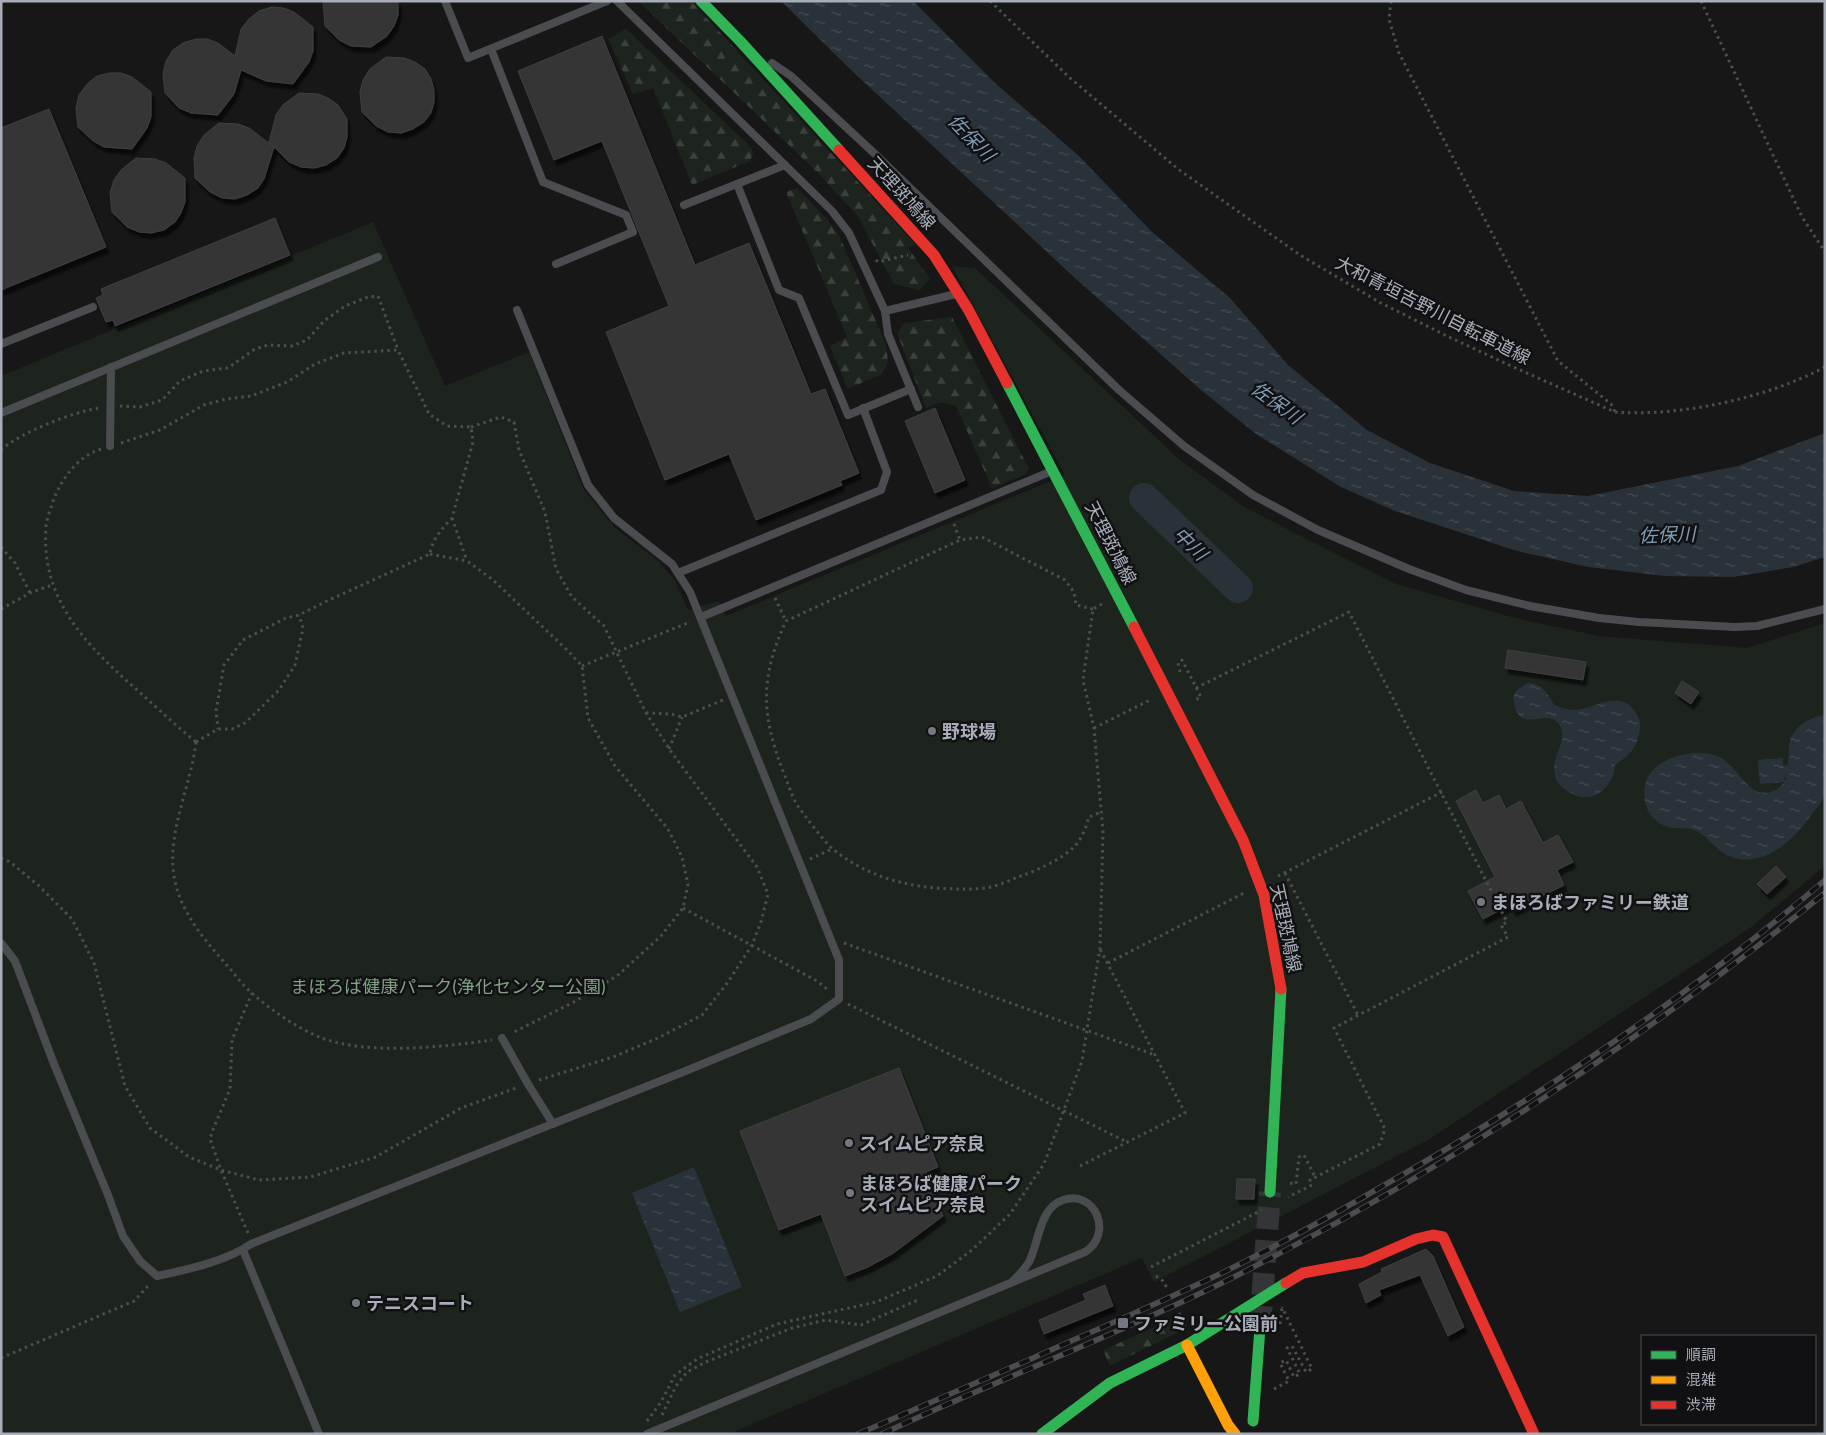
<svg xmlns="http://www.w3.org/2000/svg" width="1826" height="1435" font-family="'Titillium Web','Noto Sans JP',sans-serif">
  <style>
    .forest { fill: url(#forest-firs) }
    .green { fill: #1d241e }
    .water { fill: url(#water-ripples) }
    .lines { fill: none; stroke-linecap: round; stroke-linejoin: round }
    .river { stroke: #2a3239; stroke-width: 30 }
    .building { fill: #353536; stroke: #3f4043; filter: url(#shadow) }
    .secondary-tunnel { stroke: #343537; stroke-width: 22; stroke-dasharray: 22 11; stroke-linecap: butt }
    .path { stroke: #4d4e52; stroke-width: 3; stroke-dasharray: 2.5 4; stroke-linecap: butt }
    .lane { stroke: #4b4c50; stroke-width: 8 }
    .fast { stroke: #30b455; stroke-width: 11 }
    .slow { stroke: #ff9f0a; stroke-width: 11 }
    .jam { stroke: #e5322d; stroke-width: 11 }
    .rail-casing { stroke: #4b4c4f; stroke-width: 5.5 }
    .rail { stroke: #111113; stroke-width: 4; stroke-dasharray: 11; stroke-linecap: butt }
    .poi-dot { fill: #757880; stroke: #111113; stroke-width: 2 }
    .labels { text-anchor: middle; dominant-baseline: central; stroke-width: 5; stroke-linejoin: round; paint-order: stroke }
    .street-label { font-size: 18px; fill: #a8adb8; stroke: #111113 }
    .poi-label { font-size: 18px; font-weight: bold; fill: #a8adb8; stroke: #111113; text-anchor: start }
    .park-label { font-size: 18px; fill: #7fa381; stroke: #111113 }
    .water-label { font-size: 19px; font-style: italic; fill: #7f9bb3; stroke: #111113 }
  </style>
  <defs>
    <pattern id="forest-firs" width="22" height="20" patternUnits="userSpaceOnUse" patternTransform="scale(1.25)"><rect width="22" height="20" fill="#1d241e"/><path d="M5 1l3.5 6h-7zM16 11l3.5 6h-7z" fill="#3b413d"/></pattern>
    <pattern id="water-ripples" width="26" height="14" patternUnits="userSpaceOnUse" patternTransform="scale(1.25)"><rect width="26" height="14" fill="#2a3239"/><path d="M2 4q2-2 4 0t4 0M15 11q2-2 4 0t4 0" fill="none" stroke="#464d54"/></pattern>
    <filter id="shadow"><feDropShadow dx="3" dy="5.5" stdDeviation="1" flood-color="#0009"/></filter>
  </defs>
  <rect width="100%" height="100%" fill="#171717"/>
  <g class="forest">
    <polygon points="638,1 691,1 915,244 908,248 930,279 920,290 894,284 857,215 816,171"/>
    <polygon points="626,29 751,147 753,153 750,161 692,185 653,88 633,94 608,39"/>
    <polygon points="797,188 827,219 840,237 886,345 888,361 882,374 848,389 830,346 847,337 786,192"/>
    <polygon points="952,317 1029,469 1024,475 992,488 956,406 941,402 926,408 897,333 904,323"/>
    <polygon points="1175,1318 1181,1331 1110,1366 1103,1350"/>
  </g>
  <polygon class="green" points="373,222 445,386 529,352 584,490 614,527 659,562 675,580 688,610 719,601 726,616 1065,475 952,266 975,268 1180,460 1246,508 1396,584 1515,618 1599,636 1747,648 1825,623 1825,866 1750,928 1428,1140 1154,1282 1142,1258 729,1434 1,1434 1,376"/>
  <g class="water">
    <polygon points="781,1 913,1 996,84 1079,156 1151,231 1230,298 1288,365 1367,430 1430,463 1514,491 1588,496 1738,466 1825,433 1825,557 1793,567 1733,577 1665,576 1588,567 1517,551 1395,511 1341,487 1256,434 1201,390 1076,279 851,70"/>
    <path d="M1528,683c14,1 20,11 26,22 7,3 14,5 22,5 19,-2 43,-20 58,0 3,4 6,9 6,14 0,11 -4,24 -13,32 -3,3 -8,5 -12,9 -2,25 -26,43 -49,25 -5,-3 -10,-8 -11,-15 -5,-20 15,-34 4,-51 -11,-16 -35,7 -43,-14 -2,-4 -3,-10 -2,-15 2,-6 9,-9 14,-12z"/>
    <path d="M1825,715c0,19 0,38 0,57 0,7 1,16 -1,23 -2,7 -9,15 -14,22 -18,24 -46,51 -78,40 -14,-4 -22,-18 -33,-25 -8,-5 -17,-3 -26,-4 -24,-4 -34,-27 -26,-49 4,-10 15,-17 25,-21 13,-5 32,-7 45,-2 16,7 23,24 36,33 13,9 29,1 34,-12h-3l1,5 -25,2 -2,-24 25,-2v8l5,-1c1,-7 0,-17 2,-24 4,-15 20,-24 35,-26z"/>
    <polygon points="694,1167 742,1287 680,1312 632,1193"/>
  </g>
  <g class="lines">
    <polyline class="river" points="1144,498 1238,588"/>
  </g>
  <g class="building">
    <polygon points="323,1 398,1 398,15 394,26 387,36 371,47 351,46 339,40 325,26"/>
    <polygon points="272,7 283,8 294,12 313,27 313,51 309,62 293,84 266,81 241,70 234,94 218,115 191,113 179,108 165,93 163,74 166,61 173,50 183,43 196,39 207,39 218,43 235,56 241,29 249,19 259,11"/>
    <polygon points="602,36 695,265 749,243 811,394 825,389 859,473 840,481 842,485 756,520 729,454 665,480 606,332 669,306 602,141 554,160 518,71"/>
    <polygon points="386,57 404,58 415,62 425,69 431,79 434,90 434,102 431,113 424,122 413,129 401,133 388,132 376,126 362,112 360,92 363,80 370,69"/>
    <polygon points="110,73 121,73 132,77 151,92 151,117 147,128 132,149 104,147 93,141 78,127 76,108 79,95 87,84 97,76"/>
    <polygon points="299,93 318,94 328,98 338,105 347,119 347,137 344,148 337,158 326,165 314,168 301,167 289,162 269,142 276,115 283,105"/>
    <polygon points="49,109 106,247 1,290 1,128"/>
    <polygon points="219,123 238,124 249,128 274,147 264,179 258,188 247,195 235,199 222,198 210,192 195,178 194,158 197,146 204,135"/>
    <polygon points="136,158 155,159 166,163 185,178 185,202 181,213 175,222 164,230 151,233 139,232 127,227 112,212 110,193 114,180 121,170"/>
    <polygon points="275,218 290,255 115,326 113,320 106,322 96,298 103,295 101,289"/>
    <polygon points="935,408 965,480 935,493 905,421"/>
    <polygon points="1508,650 1586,662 1583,680 1505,668"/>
    <polygon points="1682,681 1699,692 1691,704 1675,693"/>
    <polygon points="1476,790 1483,803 1499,795 1506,809 1521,801 1543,843 1558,835 1573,862 1557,870 1564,885 1513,911 1510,905 1483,919 1468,891 1495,877 1456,801"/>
    <polygon points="1776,866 1786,877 1767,894 1757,884"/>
    <polygon points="899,1068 938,1167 926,1172 943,1216 892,1254 868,1267 845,1276 821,1214 779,1230 740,1131"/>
    <polygon points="1237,1179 1255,1179 1254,1199 1236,1199"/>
    <polygon points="1426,1249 1433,1256 1464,1327 1448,1336 1420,1275 1379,1290 1381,1295 1366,1303 1359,1284 1382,1272 1381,1269"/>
    <polygon points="1105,1285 1113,1306 1044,1334 1039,1320 1086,1300 1083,1294"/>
  </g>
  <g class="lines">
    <polyline class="secondary-tunnel" points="1260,1328 1270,1192"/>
    <g class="path">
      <path d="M990,1l80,77 108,91 122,86 79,47 72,36 60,28 104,46c65,5 152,-14 210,-45"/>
      <polyline points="1391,1 1389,19 1399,53 1558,361 1611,404 1615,412"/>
      <polyline points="1701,1 1802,217 1825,252"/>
      <polyline points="876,260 878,262 908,255"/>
      <polyline points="120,406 140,407 162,400 180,381 203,371 228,368 255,349 268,345 292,346 307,340 324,321 345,306 368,297 378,296 398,350"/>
      <polyline points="471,427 501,417 514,422 519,450 545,512 556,569 572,597 604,626 646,713 672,753 757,867 768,894 761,922 752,945 728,982 702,1015 658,1038 613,1057 539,1080"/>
      <path d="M121,443l39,-13 44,-25 22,-6 25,-3 36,-14 28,-18 29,-11 54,-3 31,64 18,12 24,1 2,15 -21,76c-9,9 -21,23 -22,36l-101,46 -30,15 -13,3 -43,22 -19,25 -8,46 2,18"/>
      <path d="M101,449c-25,8 -41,32 -49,55 -2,7 -5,15 -6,22 -6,73 40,119 90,163 20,18 39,36 60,53"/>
      <path d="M1,450c20,-18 72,-38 98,-42"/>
      <polyline points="452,518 467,561"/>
      <polyline points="954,524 960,540"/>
      <polyline points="1,547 15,563 30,593"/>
      <polyline points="430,554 467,561 492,579 567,650 582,666 588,718 615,766 668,829 682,857 688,884 683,908 661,936 617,976 572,1003 512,1033"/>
      <polyline points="775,598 786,621"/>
      <polyline points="1,609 30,593 52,585"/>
      <path d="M1093,609l-17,-4 -2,-13 -9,-12 -83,-43 -22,3 -174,81c-26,56 -25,93 -3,150 5,11 8,25 15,35 6,9 28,38 36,44 38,30 81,39 128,39 7,0 15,0 23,-1 12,-1 24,-8 36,-12 17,-6 39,-16 53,-29 8,-8 12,-20 15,-30l12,-5"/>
      <polyline points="582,666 690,622"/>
      <polyline points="1180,672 1178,663 1182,660 1201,697 1193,701"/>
      <polyline points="1196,688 1349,612 1507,922 1501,925 1508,937 1334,1028 1385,1129 1380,1144 1310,1180 1312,1185 1288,1197"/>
      <polyline points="646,713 671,714 682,717 723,700"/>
      <polyline points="1094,728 1150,700"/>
      <path d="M196,742c-5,44 -29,89 -22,134 6,35 28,61 51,87 9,10 17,22 28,31 19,17 43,33 66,43 49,19 122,10 173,3"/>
      <polyline points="196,742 218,729 232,729 245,723 279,690 295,665 303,628 299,615"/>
      <polyline points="669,749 682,717"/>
      <polyline points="1,858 10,862 38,885 72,919 94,963 125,1086 150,1128 189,1157 221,1170 259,1180 310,1177 376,1157 461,1108 519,1087"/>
      <polyline points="810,859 832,849"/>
      <polyline points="1285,873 1358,1015"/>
      <polyline points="1278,876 1442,792"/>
      <polyline points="683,908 817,981 828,990"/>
      <polyline points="844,943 1155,1055"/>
      <polyline points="1108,963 1244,893"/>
      <polyline points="848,1004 1127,1142"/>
      <polyline points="1080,1166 1185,1113 1100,949"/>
      <polyline points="1290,1183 1296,1184 1299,1157 1304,1155 1315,1177"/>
      <polyline points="248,1233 221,1170 210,1139 212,1132 230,1089 232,1040 252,993"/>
      <polyline points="1151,1267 1262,1210"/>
      <polyline points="1156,1276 1163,1281 1167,1288"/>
      <polyline points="1179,1313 1185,1326"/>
      <polyline points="1280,1324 1282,1308"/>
      <polyline points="1,1358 134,1301 149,1285"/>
      <polyline points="1274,1389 1289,1381 1280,1363 1286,1360 1294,1377 1300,1374 1287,1348 1292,1346 1306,1372 1312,1369 1282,1307"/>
      <polyline points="662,1415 676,1386 687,1372 706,1362 792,1328 826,1320 861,1325 920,1299"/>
      <polyline points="647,1421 661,1402 675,1375 697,1359 777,1324 876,1302 937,1276 972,1250 1010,1214 1044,1164 1082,1061 1100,948 1103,832 1094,728 1083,680 1093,609 1102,604"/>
    </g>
    <g class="lane">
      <polyline points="445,1 468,58 607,1"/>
      <polyline points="617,1 832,211 849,233 885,311 888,334 918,407"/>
      <polyline points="491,49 543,182 626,215 633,232 556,264"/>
      <polyline points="772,63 791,76 875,154 1119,390 1184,446 1253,495 1318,530 1409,569 1466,590 1530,606 1599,618 1639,622 1735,627 1757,626 1825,609"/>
      <polyline points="737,184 779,290 799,298 848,415 911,389"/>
      <polyline points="684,205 785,165"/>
      <polyline points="885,311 956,294"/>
      <polyline points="1,344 93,307"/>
      <polyline points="1,413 378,257"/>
      <polyline points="110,446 111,367"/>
      <polyline points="678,573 881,490 887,472 863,408"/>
      <polyline points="701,617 1052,471"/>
      <path d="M1,943l14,18 39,103 54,131 15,41 17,25 17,15c29,-6 70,-15 94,-32l437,-174 123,-51 28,-20v-39l-149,-368 -18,-28 -58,-46 -26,-33 -71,-175"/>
      <polyline points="502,1038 528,1084 553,1124"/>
      <polyline points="243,1250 319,1434"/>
      <path d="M647,1434l438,-182c29,-18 10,-63 -22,-52 -24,8 -24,43 -34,62 -5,8 -11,14 -17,20"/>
    </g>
    <g class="fast">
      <polyline points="701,1 740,41 839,150"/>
      <polyline points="1007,383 1134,627"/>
      <polyline points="1270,1192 1281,989"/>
      <polyline points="1253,1421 1260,1328"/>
      <polyline points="1042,1434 1110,1383 1187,1345 1286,1283"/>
    </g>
    <polyline class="slow" points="1187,1345 1228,1425 1235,1434"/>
    <g class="jam">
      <polyline points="839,150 934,255 968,309 1007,383"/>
      <polyline points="1134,627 1243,840 1264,895 1281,989"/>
      <polyline points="1286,1283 1303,1273 1363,1262 1416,1239 1433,1235 1443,1237 1534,1434"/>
    </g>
    <g class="rail-casing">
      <g id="rail">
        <path d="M858,1434c58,-25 117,-51 175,-76 65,-29 131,-57 195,-88 52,-26 103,-54 153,-83 157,-89 307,-190 444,-307"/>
        <path d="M882,1434c114,-54 233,-98 346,-154 213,-107 411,-237 597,-387"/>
      </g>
    </g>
    <use href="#rail" class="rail"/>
  </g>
  <g class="poi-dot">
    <circle cx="932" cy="731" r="5"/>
    <circle cx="1481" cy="902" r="5"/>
    <circle cx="849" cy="1143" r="5"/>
    <circle cx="850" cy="1193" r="5"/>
    <circle cx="356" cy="1303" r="5"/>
    <rect x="1117" y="1317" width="12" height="12" rx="2.5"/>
  </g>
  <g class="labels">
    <g class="street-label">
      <text transform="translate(902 193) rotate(48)">天理斑鳩線</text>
      <text transform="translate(1433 310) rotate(27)">大和青垣吉野川自転車道線</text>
      <text transform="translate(1111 543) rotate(63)">天理斑鳩線</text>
      <text transform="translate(1286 928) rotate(78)">天理斑鳩線</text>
    </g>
    <g class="poi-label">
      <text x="942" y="731">野球場</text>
      <text x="1491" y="902">まほろばファミリー鉄道</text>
      <text x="859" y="1143">スイムピア奈良</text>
      <text x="860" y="1183">まほろば健康パーク<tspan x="860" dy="21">スイムピア奈良</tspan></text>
      <text x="366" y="1303">テニスコート</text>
      <text x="1134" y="1323">ファミリー公園前</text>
    </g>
    <g class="park-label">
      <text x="448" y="986">まほろば健康パーク(浄化センター公園)</text>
    </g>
    <g class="water-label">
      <text transform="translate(972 137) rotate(46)">佐保川</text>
      <text transform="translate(1277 402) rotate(36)">佐保川</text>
      <text transform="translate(1667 534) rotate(-2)">佐保川</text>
      <text transform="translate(1191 543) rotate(44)">中川</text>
    </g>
  </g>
  <rect width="1826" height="1435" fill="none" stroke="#a8adb8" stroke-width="5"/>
  <rect x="1641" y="1335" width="175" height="90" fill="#111113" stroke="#4d4f55"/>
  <rect x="1651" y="1351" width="25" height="8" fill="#30b455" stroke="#4d4f55"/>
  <text x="1686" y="1360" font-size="15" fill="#a8adb8">順調</text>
  <rect x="1651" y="1376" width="25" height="8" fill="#ff9f0a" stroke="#4d4f55"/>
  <text x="1686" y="1385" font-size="15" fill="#a8adb8">混雑</text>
  <rect x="1651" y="1401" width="25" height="8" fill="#e5322d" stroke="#4d4f55"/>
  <text x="1686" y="1410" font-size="15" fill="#a8adb8">渋滞</text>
</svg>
